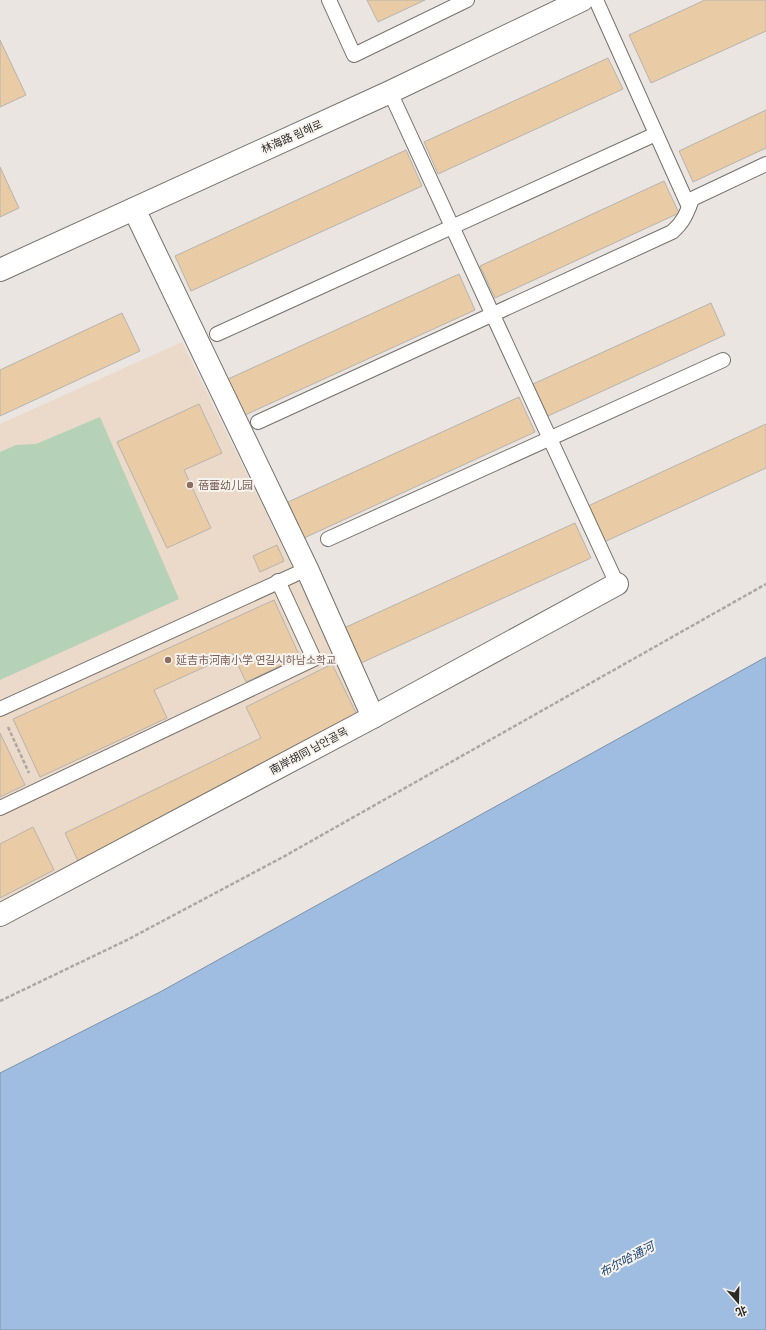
<svg xmlns="http://www.w3.org/2000/svg" width="766" height="1330" font-family="'Source Sans 3','Noto Sans SC','Noto Sans KR',sans-serif">
  <style>
    .education { fill: #ebd9c9 }
    .green { fill: #b5d2b8 }
    .water { fill: #9ebde0; stroke: #7c91a9 }
    .building { fill: #e9cba5; stroke: #b6b3ae }
    .lines { fill: none; stroke-linecap: round; stroke-linejoin: round }
    .service-casing { stroke: #75716d; stroke-width: 16 }
    .minor-casing { stroke: #75716d; stroke-width: 24 }
    .path { stroke: #aba7a4; stroke-width: 2.5; stroke-dasharray: 4 2; stroke-linecap: butt }
    .service { stroke: #fff; stroke-width: 14 }
    .minor { stroke: #fff; stroke-width: 22 }
    .education-dot { fill: #8d6e63; stroke: #f7f3ee; stroke-width: 1.5 }
    .labels { text-anchor: middle; dominant-baseline: central; stroke-width: 4; stroke-linejoin: round; paint-order: stroke }
    .street-label { font-size: 11px; fill: #2b2a28; stroke: #f7f3ee }
    .education-label { font-size: 11px; fill: #785e54; stroke: #f7f3ee; text-anchor: start }
    .water-label { font-size: 12px; font-style: italic; fill: #1b4774; stroke: #f7f3ee }
  </style>
  <rect width="100%" height="100%" fill="#eae5e1"/>
  <polygon class="education" points="182,342 285,552 365,721 0,908 0,424"/>
  <polygon class="green" points="100,417 179,599 0,680 0,452 16,445 36,444"/>
  <polygon class="water" points="766,657 766,1330 0,1330 0,1073 160,992"/>
  <g class="building">
    <polygon points="367,0 425,0 378,22"/>
    <polygon points="705,0 766,0 766,31 651,83 629,35"/>
    <polygon points="0,40 26,95 0,107"/>
    <polygon points="608,58 623,89 438,174 424,142"/>
    <polygon points="766,110 766,148 693,182 679,151"/>
    <polygon points="406,150 422,186 191,291 175,256"/>
    <polygon points="0,167 19,208 0,217"/>
    <polygon points="664,181 679,213 495,298 480,266"/>
    <polygon points="459,274 475,310 245,415 228,379"/>
    <polygon points="711,303 725,335 548,416 533,384"/>
    <polygon points="122,313 140,351 0,416 0,370"/>
    <polygon points="519,397 535,432 304,538 288,502"/>
    <polygon points="199,404 222,453 184,470 211,528 167,548 117,442"/>
    <polygon points="766,424 766,468 604,542 588,506"/>
    <polygon points="575,523 591,558 361,663 344,628"/>
    <polygon points="277,545 284,561 260,572 253,556"/>
    <polygon points="274,600 300,657 246,682 233,654 154,690 167,718 40,777 13,719"/>
    <polygon points="332,664 361,723 78,861 65,833 261,738 246,707"/>
    <polygon points="0,733 25,785 0,797"/>
    <polygon points="33,827 54,870 0,898 0,844"/>
  </g>
  <g class="lines">
    <g class="service-casing">
      <g id="service">
        <polyline points="329,0 354,55 467,0"/>
        <polyline points="596,0 689,207"/>
        <polyline points="390,92 617,584"/>
        <polyline points="217,334 656,134"/>
        <path d="M258,422l414,-190c11,-9 15,-19 20,-33l74,-35"/>
        <polyline points="328,539 723,360"/>
        <polyline points="0,709 307,569"/>
        <polyline points="0,808 314,659 278,581"/>
      </g>
    </g>
    <g class="minor-casing">
      <g id="minor">
        <polyline points="134,209 307,569 373,717"/>
        <polyline points="0,270 390,92 582,0"/>
        <polyline points="0,915 373,717 617,584"/>
      </g>
    </g>
    <g class="path">
      <polyline points="8,727 29,773"/>
      <polyline points="0,1001 127,940 283,857 766,584"/>
    </g>
    <use href="#service" class="service"/>
    <use href="#minor" class="minor"/>
  </g>
  <g class="education-dot">
    <circle cx="190" cy="485" r="4"/>
    <circle cx="168" cy="660" r="4"/>
  </g>
  <g class="labels">
    <g class="street-label">
      <text transform="translate(292 137) rotate(-24)">林海路 림해로</text>
      <text transform="translate(309 751) rotate(-28)">南岸胡同 남안골목</text>
    </g>
    <g class="education-label">
      <text x="198" y="485">蓓蕾幼儿园</text>
      <text x="176" y="660">延吉市河南小学 연길시하남소학교</text>
    </g>
    <g class="water-label">
      <text transform="translate(627 1260) rotate(-28)">布尔哈通河</text>
    </g>
  </g>
  <g transform="translate(738 1302) rotate(160)" stroke="#f7f3ee" stroke-width="3" paint-order="stroke">
  <path d="M0-3L7 15L0 10L-7 15Z" fill="#2b2a28"/>
  <text y="-6" font-size="11" font-weight="bold" text-anchor="middle" fill="#2b2a28">北</text>
  </g>
</svg>
